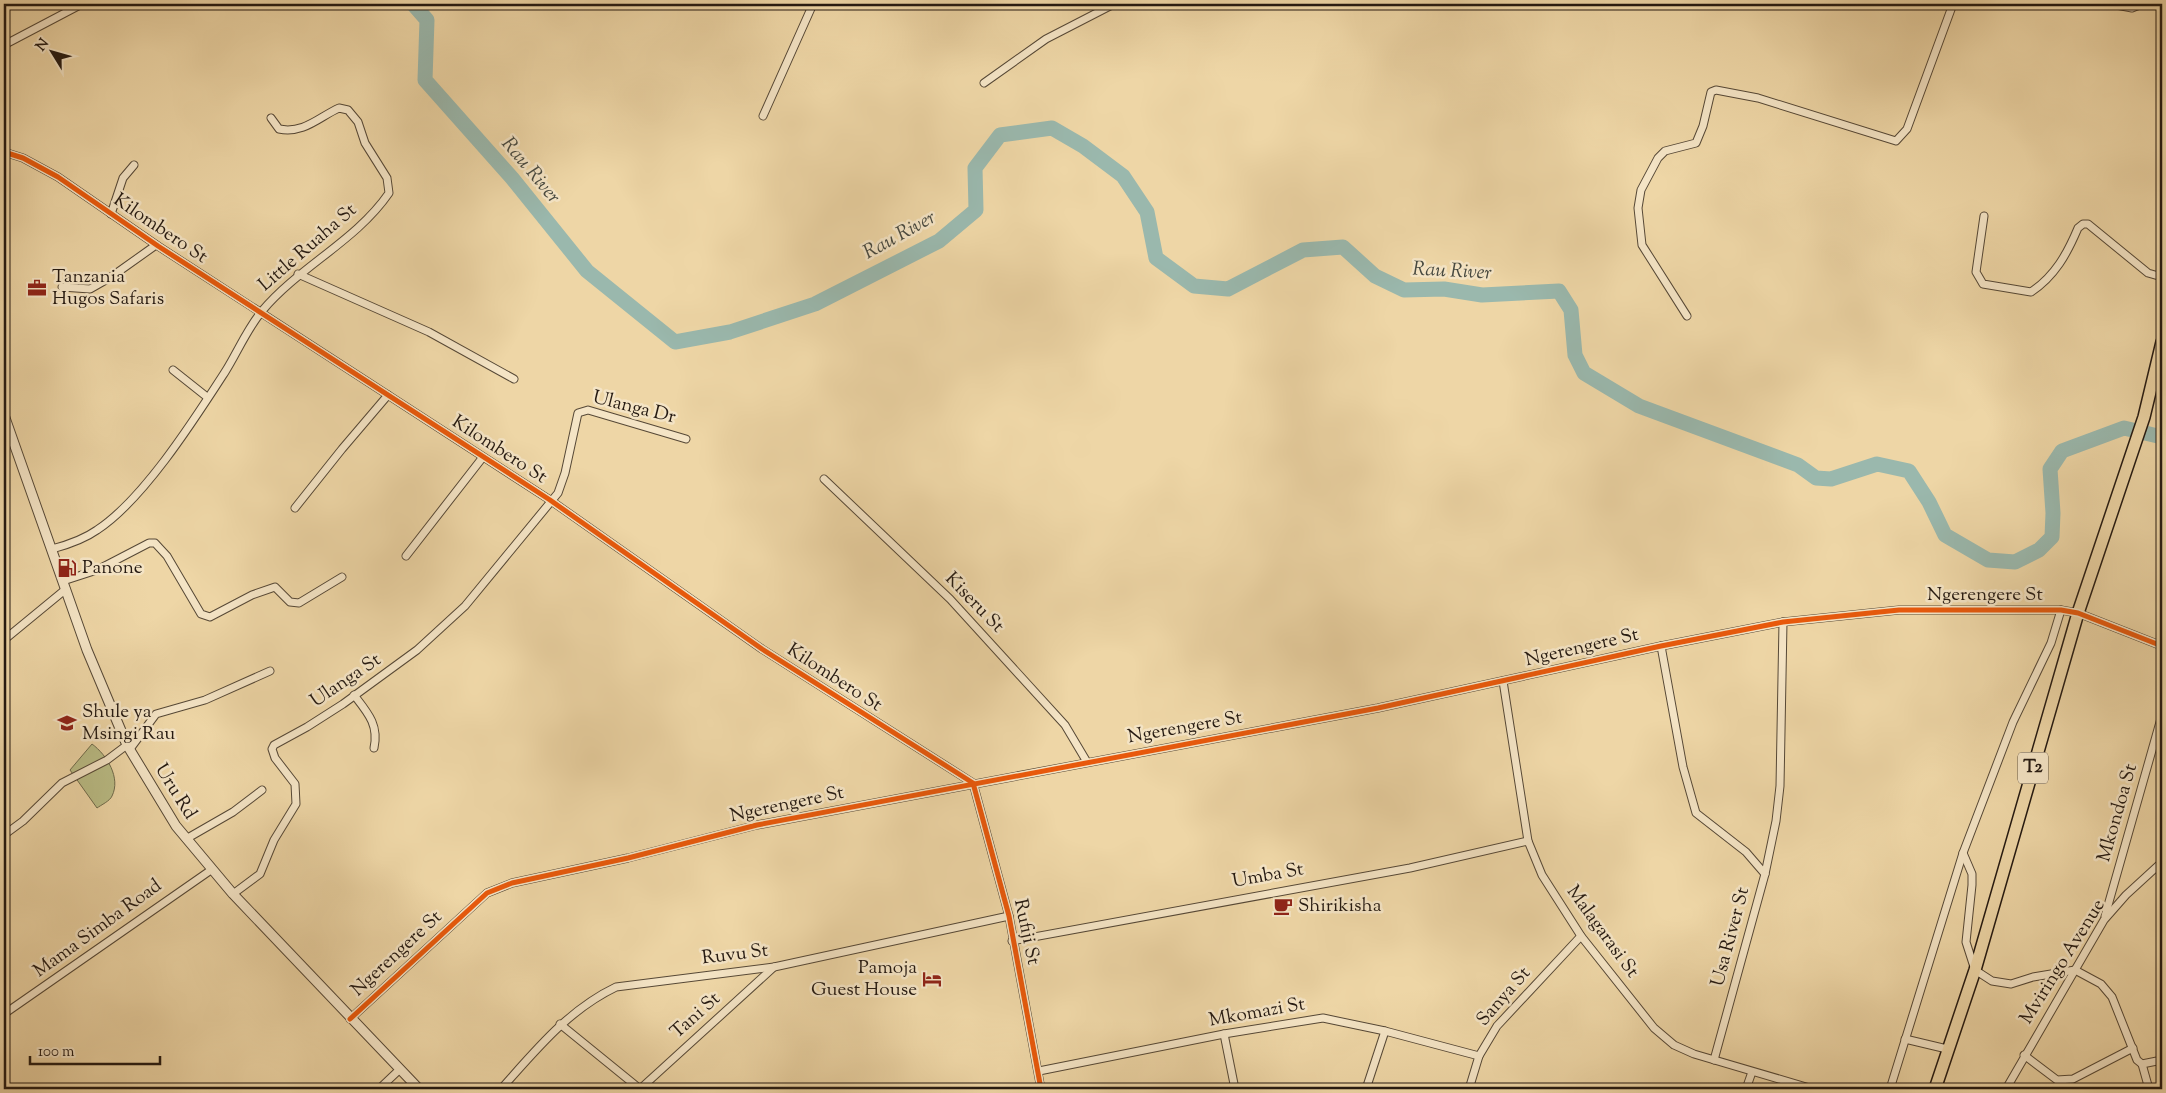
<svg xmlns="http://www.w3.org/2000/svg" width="2166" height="1093" font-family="'Sorts Mill Goudy',serif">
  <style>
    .green { fill: #babd86; stroke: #6f6b4c }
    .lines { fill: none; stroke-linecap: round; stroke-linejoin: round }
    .river { stroke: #9ab8ad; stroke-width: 15 }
    .minor-casing { stroke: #564836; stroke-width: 9 }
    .tertiary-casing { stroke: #564836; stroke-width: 11 }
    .trunk-casing { stroke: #241911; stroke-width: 14 }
    .minor { stroke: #f4e4c5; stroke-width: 7 }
    .tertiary { stroke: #f4e4c5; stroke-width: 9 }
    .trunk { stroke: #eed6a6; stroke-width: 11 }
    .cycleway-casing { stroke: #f4e4c5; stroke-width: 8 }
    .cycleway { stroke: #e8590c; stroke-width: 5 }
    .labels { text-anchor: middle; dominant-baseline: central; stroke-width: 5; stroke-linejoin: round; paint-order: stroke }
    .shield { fill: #f4e4c5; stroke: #625647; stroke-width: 1 }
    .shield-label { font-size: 18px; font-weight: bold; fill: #241911 }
    .street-label { font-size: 19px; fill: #241911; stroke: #f4e4c5 }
    .poi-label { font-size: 19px; fill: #241911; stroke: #f4e4c5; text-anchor: start }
    .water-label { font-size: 20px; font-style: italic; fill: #474940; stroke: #f4e4c5 }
  </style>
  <rect width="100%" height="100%" fill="#eed6a6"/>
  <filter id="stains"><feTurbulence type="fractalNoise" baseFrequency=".004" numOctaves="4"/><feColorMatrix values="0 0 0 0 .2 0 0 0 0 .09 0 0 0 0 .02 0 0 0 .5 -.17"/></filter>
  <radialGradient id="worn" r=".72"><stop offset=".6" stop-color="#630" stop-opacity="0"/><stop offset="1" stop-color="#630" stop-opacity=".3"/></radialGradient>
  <path class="green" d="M92,744c15,11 29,34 20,52 -2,5 -11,9 -15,12l-27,-38z"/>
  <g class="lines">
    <polyline class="river" points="413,4 427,20 425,80 512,178 587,271 675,342 730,332 815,304 939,241 976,210 975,168 1000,135 1052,128 1083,146 1123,176 1147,212 1156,258 1194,286 1228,289 1303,250 1343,247 1375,276 1404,290 1444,289 1482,295 1559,291 1571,310 1575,355 1584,373 1639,406 1798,465 1816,478 1831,479 1877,464 1909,471 1929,502 1945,535 1988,560 2015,562 2039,550 2052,537 2053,513 2050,469 2062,451 2124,428 2162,437"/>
    <g class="minor-casing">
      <g id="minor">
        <polyline points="2111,4 2132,8 2142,4"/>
        <polyline points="4,45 82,4"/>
        <polyline points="984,83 1046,39 1114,4"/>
        <polyline points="763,116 813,4"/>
        <polyline points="4,152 23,158 58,177 158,246 550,500 762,649 973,783 1009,916 1041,1089"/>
        <polyline points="111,214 123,178 134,165"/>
        <path d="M1984,216l-8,56 7,12 48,8c24,-16 36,-38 47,-64l5,-4h5l60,49 14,4"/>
        <polyline points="298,274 429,332 514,379"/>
        <polyline points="62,287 90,289 111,277 156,245"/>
        <polyline points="1687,316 1642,245 1638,208 1641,190 1658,158 1665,151 1696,143 1703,126 1711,92 1716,90 1758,98 1896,141 1907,129 1953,4"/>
        <polyline points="173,370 207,397"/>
        <polyline points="824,479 950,599 1065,725 1087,762"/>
        <polyline points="295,508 342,449 388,395"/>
        <path d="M52,549c15,-4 31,-9 45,-19 46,-30 97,-110 128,-158 12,-19 22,-43 37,-61 38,-45 94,-70 127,-118l-2,-15 -22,-35 -7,-21 -10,-12 -9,-2c-20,9 -35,26 -60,21l-8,-11"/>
        <polyline points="406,556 483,457"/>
        <polyline points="63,581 97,570 149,543 155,543 167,556 201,614 210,617 252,595 275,587 290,602 299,603 342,577"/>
        <polyline points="4,640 66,589"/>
        <polyline points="1661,646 1683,767 1696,813 1746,852 1765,874"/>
        <polyline points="1503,681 1528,841 1542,875 1581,936 1654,1028 1674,1045 1694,1054 1813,1089"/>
        <path d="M354,695c14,18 25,30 20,53"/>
        <polyline points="130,749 156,714 205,700 270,671"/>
        <polyline points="4,835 23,821 62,783 107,760 127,745"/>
        <polyline points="186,839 233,812 262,790"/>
        <polyline points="1963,853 1972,874 1972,885 1966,942 1975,970 1992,981 2011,984 2033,977 2075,970 2101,984 2112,997 2137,1060 2142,1064 2162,1060"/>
        <polyline points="233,894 260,874 274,840 296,804 295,784 275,758 272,749 274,745 307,727 343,704 417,650 465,606 558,493 565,473 578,413 588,410 686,439"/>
        <polyline points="2105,916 2162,715"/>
        <polyline points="1012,941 1410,868 1528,841"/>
        <polyline points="4,1014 211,870"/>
        <polyline points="350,1019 487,893 512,883 628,858 757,825 1378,708 1661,646 1783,622 1899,610 2061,610 2078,613 2162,646"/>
        <polyline points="560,1024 640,1089 774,967"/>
        <polyline points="1224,1034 1235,1089"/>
        <polyline points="1905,1039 1947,1049"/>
        <polyline points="2024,1055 2057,1080 2073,1079 2133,1048"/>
        <polyline points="1714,1060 1765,874 1776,821 1780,786 1783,622"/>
        <polyline points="2142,1064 2149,1089"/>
        <polyline points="1039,1071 1224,1034 1323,1018 1385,1031 1479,1056"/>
        <polyline points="379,1089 399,1070"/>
        <path d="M501,1089c35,-39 67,-79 115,-102l158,-20 235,-51"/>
        <polyline points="1366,1089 1385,1031"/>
        <polyline points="1469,1089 1479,1056 1497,1026 1581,936"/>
        <polyline points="1746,1089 1752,1072"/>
        <polyline points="1890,1089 1963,853 2013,722 2051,643 2061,610"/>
        <polyline points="2006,1089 2104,920 2126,895 2162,862"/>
      </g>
    </g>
    <g class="tertiary-casing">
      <polyline id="tertiary" points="4,415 87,650 127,745 176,826 233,894 419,1089"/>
    </g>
    <g class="trunk-casing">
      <polyline id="trunk" points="1935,1089 1975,970 2078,613 2144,417 2162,342"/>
    </g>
    <use href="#minor" class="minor"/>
    <use href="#tertiary" class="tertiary"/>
    <use href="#trunk" class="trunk"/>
    <g class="cycleway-casing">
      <g id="cycleway">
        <polyline points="4,152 23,158 58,177 158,246 550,500 762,649 973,783 1009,916 1041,1089"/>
        <polyline points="350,1019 487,893 512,883 628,858 757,825 1378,708 1661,646 1783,622 1899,610 2061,610 2078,613 2162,646"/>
      </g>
    </g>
    <use href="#cycleway" class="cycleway"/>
  </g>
  <defs>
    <g id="office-bare" transform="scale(1.5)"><path d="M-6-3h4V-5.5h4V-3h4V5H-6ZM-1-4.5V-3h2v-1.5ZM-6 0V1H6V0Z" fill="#8f2418" stroke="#f4e4c5" stroke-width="2.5" paint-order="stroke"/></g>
    <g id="fuel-bare" transform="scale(1.5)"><path d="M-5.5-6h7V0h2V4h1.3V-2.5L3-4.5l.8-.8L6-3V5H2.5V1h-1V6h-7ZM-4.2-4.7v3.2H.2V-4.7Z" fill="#8f2418" stroke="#f4e4c5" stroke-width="2.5" paint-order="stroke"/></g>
    <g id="school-bare" transform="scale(1.5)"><path d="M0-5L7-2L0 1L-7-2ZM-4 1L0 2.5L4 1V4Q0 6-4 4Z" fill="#8f2418" stroke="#f4e4c5" stroke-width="2.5" paint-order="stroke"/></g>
    <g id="cafe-bare" transform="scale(1.5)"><path d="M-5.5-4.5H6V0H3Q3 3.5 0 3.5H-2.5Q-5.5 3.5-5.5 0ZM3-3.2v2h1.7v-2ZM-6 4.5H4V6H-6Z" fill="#8f2418" stroke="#f4e4c5" stroke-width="2.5" paint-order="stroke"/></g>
    <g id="hotel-bare" transform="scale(1.5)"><path d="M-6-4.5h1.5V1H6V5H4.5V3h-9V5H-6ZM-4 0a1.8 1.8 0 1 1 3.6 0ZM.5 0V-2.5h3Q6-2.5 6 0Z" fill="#8f2418" stroke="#f4e4c5" stroke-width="2.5" paint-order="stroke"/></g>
  </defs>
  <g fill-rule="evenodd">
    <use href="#office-bare" x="37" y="288"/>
    <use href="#fuel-bare" x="67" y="568"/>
    <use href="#school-bare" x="67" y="723"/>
    <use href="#cafe-bare" x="1283" y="906"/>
    <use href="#hotel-bare" x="932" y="979"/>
  </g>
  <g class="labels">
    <rect class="shield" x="2018" y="752.5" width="30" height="31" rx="4"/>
    <g class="shield-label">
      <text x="2033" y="768">T2</text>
    </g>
    <g class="street-label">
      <text transform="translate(160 229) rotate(34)">Kilombero St</text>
      <text transform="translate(308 248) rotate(-41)">Little Ruaha St</text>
      <text transform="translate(634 408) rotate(14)">Ulanga Dr</text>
      <text transform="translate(499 450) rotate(33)">Kilombero St</text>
      <text x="1985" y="595">Ngerengere St</text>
      <text transform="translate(974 603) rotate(46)">Kiseru St</text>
      <text transform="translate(1582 648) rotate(-13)">Ngerengere St</text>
      <text transform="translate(834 678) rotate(33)">Kilombero St</text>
      <text transform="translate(346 681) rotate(-34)">Ulanga St</text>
      <text transform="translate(1185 728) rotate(-10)">Ngerengere St</text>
      <text transform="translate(175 792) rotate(58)">Uru Rd</text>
      <text transform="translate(787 805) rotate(-12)">Ngerengere St</text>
      <text transform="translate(2118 813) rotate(-74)">Mkondoa St</text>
      <text transform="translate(1268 876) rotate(-10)">Umba St</text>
      <text transform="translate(98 929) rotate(-36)">Mama Simba Road</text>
      <text transform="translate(1026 932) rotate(78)">Rufiji St</text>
      <text transform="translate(1602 932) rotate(54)">Malagarasi St</text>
      <text transform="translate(1731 937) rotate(-75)">Usa River St</text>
      <text transform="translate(397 954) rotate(-43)">Ngerengere St</text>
      <text transform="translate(735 955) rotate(-7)">Ruvu St</text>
      <text transform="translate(2063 962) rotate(-58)">Mviringo Avenue</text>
      <text transform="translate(1504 997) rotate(-49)">Sanya St</text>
      <text transform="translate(1257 1013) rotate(-10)">Mkomazi St</text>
      <text transform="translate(696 1016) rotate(-42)">Tani St</text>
    </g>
    <g class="poi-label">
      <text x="52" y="277">Tanzania<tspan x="52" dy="22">Hugos Safaris</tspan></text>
      <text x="82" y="568">Panone</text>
      <text x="82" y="712">Shule ya<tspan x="82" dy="22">Msingi Rau</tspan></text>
      <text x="1298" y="906">Shirikisha</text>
      <text x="917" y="968" text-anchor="end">Pamoja<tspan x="917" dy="22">Guest House</tspan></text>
    </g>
    <g class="water-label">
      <text transform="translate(530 171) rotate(50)">Rau River</text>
      <text transform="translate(900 236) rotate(-29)">Rau River</text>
      <text transform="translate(1452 272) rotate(3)">Rau River</text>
    </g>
  </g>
  <rect width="2166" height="1093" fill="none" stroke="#eed6a6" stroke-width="20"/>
  <rect x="5" y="5" width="2156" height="1083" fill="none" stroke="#241911" stroke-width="2.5"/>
  <rect x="10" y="10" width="2146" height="1073" fill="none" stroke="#241911"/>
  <g transform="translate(52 52) rotate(307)" stroke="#f4e4c5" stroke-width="4" paint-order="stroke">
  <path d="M0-4L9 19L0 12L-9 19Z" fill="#241911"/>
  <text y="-8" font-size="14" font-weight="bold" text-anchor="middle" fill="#241911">N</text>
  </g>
  <path d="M30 1056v8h130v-8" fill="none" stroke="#241911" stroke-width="2.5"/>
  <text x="38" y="1056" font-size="15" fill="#241911" stroke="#f4e4c5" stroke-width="4" paint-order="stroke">100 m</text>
  <rect width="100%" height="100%" filter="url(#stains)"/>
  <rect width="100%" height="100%" fill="url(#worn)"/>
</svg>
